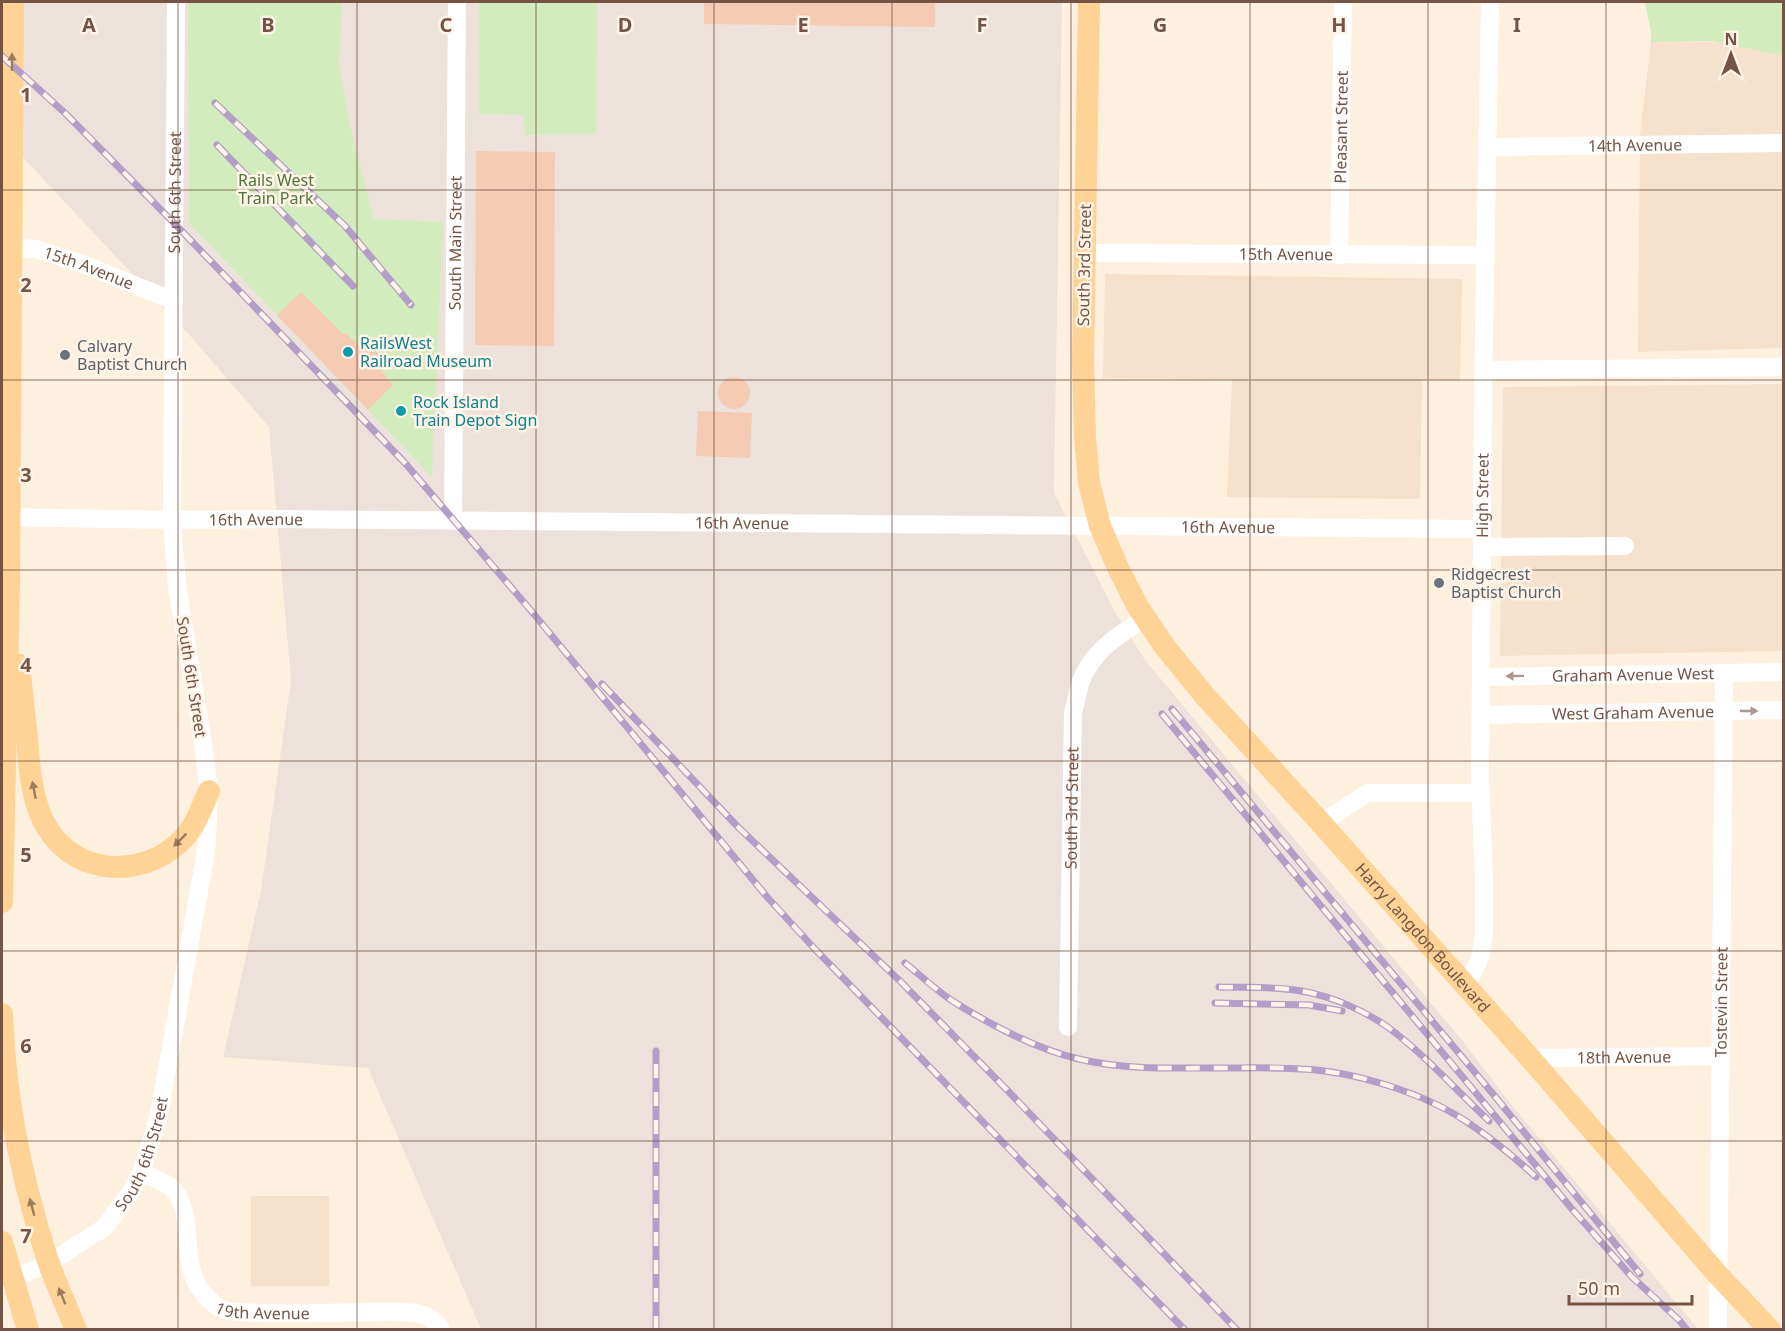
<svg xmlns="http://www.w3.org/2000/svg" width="1785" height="1331" font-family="'Noto Sans',sans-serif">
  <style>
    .residential { fill: #f6e1cd }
    .industrial { fill: #ece2db }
    .green { fill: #d2ecbd }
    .building { fill: #f5cbb4 }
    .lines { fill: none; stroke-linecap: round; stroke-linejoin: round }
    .minor { stroke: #fff; stroke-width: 18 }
    .major { stroke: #ffd295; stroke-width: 22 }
    .rail-casing { stroke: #b29ec7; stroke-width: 7 }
    .rail { stroke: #fff4e7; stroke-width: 4.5; stroke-dasharray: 14; stroke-linecap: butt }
    .oneway { fill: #9f7a5d }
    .oneway2 { fill: #ad988f }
    .grid { fill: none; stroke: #765445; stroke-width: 1.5; stroke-opacity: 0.55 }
    .culture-dot { fill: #0f9aa8; stroke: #fff4e7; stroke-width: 2 }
    .worship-dot { fill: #6b7280; stroke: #fff4e7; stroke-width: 2 }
    .labels { text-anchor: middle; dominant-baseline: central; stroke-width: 5; stroke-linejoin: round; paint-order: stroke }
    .street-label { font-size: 16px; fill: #765445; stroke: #fff4e7 }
    .park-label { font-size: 16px; fill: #4f773a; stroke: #fff4e7 }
    .culture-label { font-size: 16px; fill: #0d838f; stroke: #fff4e7; text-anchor: start }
    .worship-label { font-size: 16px; fill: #5b616d; stroke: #fff4e7; text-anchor: start }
    .grid-label { font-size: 20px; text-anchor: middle; font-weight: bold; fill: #765445; stroke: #fff4e7; stroke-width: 5; stroke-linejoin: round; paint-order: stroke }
  </style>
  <rect width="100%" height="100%" fill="#fef0df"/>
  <g class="residential">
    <polygon points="1783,41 1783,348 1638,352 1640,135 1651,42"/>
    <polygon points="1105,274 1462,279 1460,381 1422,380 1420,499 1227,497 1232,380 1103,378"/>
    <polygon points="1783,384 1783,651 1500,656 1503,387"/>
    <rect x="251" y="1196" width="78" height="90"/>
  </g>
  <polygon class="industrial" points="2,2 1062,2 1054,493 1115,612 1145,660 1465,1044 1510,1103 1698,1329 481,1329 368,1068 223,1057 261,891 291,680 269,427 193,339 2,135"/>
  <g class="green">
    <polygon points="188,2 342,2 339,65 350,126 374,219 443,222 432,477 189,223"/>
    <polygon points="479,2 597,2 596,134 525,135 524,115 479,114"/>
    <polygon points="1645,2 1783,2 1783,56 1713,41 1651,42 1651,32"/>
  </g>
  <g class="building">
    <polygon points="704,2 935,2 935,27 704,24"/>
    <polygon points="476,151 555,152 554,346 475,345"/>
    <polygon points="301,292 343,334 346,333 358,345 365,340 383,359 377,365 393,385 368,410 277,315"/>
    <circle cx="734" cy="393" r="16"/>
    <polygon points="698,411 752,413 750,458 696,456"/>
  </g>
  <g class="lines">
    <g class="minor">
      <path id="s1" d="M1488,147l296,-4"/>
      <path id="s2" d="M2,247l34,2 44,14 94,38"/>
      <path id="s3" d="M1085,253l401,2"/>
      <path id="s4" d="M1339,255l4,-253"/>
      <polyline points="1485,370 1784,367"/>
      <path id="s5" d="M2,517l170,3 103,-1 1207,10"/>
      <path id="s6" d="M453,521l4,-519"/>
      <polyline points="1482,547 1625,546"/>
      <path id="s7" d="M1481,677l303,-5"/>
      <path id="s8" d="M1481,715l303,-5"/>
      <polyline points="1321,823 1368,793 1481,793"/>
      <path id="s9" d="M1466,987l14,-29 4,-26v-51l-4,-103 1,-115 2,-271 7,-390"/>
      <path id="s10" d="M1068,1027l5,-314c3,-11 5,-22 8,-32 12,-31 38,-46 64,-63"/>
      <path id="s11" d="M1530,1058l190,-2"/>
      <path id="s12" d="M141,1173c12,5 28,9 35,20 19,26 3,71 27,100 7,9 15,16 26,18 10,2 22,1 32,2 38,1 77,-1 115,-1 15,0 35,-2 50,4 6,2 10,6 14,11"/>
      <path id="s13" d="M2,1283l47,-20 55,-35 27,-36 10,-19 17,-54 46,-256 3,-23 2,-49 -6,-48 -26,-157 -5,-66 4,-518"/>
      <path id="s14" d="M1718,1330l6,-657"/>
    </g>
    <g class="major">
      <path id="s15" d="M1089,2l-6,358 2,76 4,47 11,43 19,44 19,37 27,40 40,49 116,127 209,235 189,218 51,54"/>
      <path d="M19,665c3,25 5,49 8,73 2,27 4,56 15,80 25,56 95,64 138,24 15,-14 21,-33 29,-51"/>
      <polyline points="2,902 9,583 13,2"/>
      <path d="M2,1014c3,84 20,168 46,247 8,23 19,46 28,69"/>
      <polyline points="2,1242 28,1330"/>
    </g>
    <g class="rail-casing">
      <g id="rail">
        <polyline points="2,56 65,113 174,223 405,463 533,613 768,898 813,947 1185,1330"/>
        <polyline points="215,103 345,226 411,305"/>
        <polyline points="217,145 353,286"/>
        <polyline points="602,684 739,828 900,981 1009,1092 1237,1330"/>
        <polyline points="1172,709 1493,1094 1640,1274"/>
        <polyline points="1162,714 1572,1209 1632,1277 1679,1320 1687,1330"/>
        <path d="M905,963c15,12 30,26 46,37 36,23 85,49 128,59 45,11 93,9 140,9 27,0 55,-1 82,1 51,2 120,23 163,51 26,17 49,36 72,57"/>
        <path d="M1219,987c27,1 55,-1 82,4 30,5 63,19 88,37 36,27 67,62 100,93"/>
        <polyline points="1215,1003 1309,1005 1342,1011"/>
        <polyline points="656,1330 656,1051"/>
      </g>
    </g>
    <use href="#rail" class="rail"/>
  </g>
  <defs><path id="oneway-solid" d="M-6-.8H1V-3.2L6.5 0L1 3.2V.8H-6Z" transform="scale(1.5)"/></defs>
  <g class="oneway">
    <use href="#oneway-solid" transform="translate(12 62) rotate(-90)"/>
    <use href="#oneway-solid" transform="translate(34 790) rotate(-101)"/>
    <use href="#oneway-solid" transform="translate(180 840) rotate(135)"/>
    <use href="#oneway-solid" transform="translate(32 1207) rotate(-105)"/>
    <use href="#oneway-solid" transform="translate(62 1296) rotate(-112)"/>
  </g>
  <g class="oneway2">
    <use href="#oneway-solid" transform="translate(1515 676) rotate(179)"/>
    <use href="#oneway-solid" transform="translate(1749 711)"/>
  </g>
  <path class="grid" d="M178,2v1328M357,2v1328M536,2v1328M714,2v1328M892,2v1328M1071,2v1328M1250,2v1328M1428,2v1328M1606,2v1328M2,190h1782M2,380h1782M2,570h1782M2,761h1782M2,951h1782M2,1141h1782"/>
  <g class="culture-dot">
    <circle cx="348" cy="352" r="6"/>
    <circle cx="401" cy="411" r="6"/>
  </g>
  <g class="worship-dot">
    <circle cx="65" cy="355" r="6"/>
    <circle cx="1439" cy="583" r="6"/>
  </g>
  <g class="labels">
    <g class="street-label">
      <text stroke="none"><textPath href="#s4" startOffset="128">Pleasant Street</textPath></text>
      <text stroke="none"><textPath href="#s1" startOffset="147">14th Avenue</textPath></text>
      <text stroke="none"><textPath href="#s13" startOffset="1173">South 6th Street</textPath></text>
      <text stroke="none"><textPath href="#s6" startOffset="278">South Main Street</textPath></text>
      <text stroke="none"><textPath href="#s3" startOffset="201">15th Avenue</textPath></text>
      <text transform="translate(1084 265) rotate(-89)">South 3rd Street</text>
      <text stroke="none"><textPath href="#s2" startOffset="90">15th Avenue</textPath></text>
      <text stroke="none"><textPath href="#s9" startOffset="495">High Street</textPath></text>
      <text stroke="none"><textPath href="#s5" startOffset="254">16th Avenue</textPath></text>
      <text stroke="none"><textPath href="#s5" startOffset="740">16th Avenue</textPath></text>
      <text stroke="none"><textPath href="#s5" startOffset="1226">16th Avenue</textPath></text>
      <text stroke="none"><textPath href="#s7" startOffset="152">Graham Avenue West</textPath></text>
      <text transform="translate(192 677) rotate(81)">South 6th Street</text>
      <text stroke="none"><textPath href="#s8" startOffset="152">West Graham Avenue</textPath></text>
      <text stroke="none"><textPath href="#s10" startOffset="219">South 3rd Street</textPath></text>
      <text stroke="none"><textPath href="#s15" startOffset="1052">Harry Langdon Boulevard</textPath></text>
      <text stroke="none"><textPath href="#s14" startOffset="328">Tostevin Street</textPath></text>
      <text stroke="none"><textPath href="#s11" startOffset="94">18th Avenue</textPath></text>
      <text stroke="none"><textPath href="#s13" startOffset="201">South 6th Street</textPath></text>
      <text stroke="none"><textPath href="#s12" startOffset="212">19th Avenue</textPath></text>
    </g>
    <g class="park-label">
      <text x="276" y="180">Rails West<tspan x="276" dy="18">Train Park</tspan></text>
    </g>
    <g class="culture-label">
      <text x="360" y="343">RailsWest<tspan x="360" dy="18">Railroad Museum</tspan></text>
      <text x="413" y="402">Rock Island<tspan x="413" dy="18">Train Depot Sign</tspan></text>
    </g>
    <g class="worship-label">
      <text x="77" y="346">Calvary<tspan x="77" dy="18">Baptist Church</tspan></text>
      <text x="1451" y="574">Ridgecrest<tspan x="1451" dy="18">Baptist Church</tspan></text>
    </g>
  </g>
  <g class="grid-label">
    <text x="89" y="32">A</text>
    <text x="268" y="32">B</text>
    <text x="446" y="32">C</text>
    <text x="625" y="32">D</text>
    <text x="803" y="32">E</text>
    <text x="982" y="32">F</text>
    <text x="1160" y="32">G</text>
    <text x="1339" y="32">H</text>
    <text x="1517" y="32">I</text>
    <text x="26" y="102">1</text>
    <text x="26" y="292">2</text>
    <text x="26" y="482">3</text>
    <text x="26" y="672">4</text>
    <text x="26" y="862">5</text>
    <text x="26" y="1053">6</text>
    <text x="26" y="1243">7</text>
  </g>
  <rect width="1785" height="1331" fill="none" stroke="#765445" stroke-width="6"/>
  <g transform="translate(1731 54)" stroke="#fff4e7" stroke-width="4.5" paint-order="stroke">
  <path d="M0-4.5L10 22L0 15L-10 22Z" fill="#765445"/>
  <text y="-9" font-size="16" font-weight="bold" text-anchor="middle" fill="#765445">N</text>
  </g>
  <path d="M1569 1295v9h123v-9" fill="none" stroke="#765445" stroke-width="3"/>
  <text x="1578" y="1295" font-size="18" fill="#765445" stroke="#fff4e7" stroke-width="4.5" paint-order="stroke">50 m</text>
</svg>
